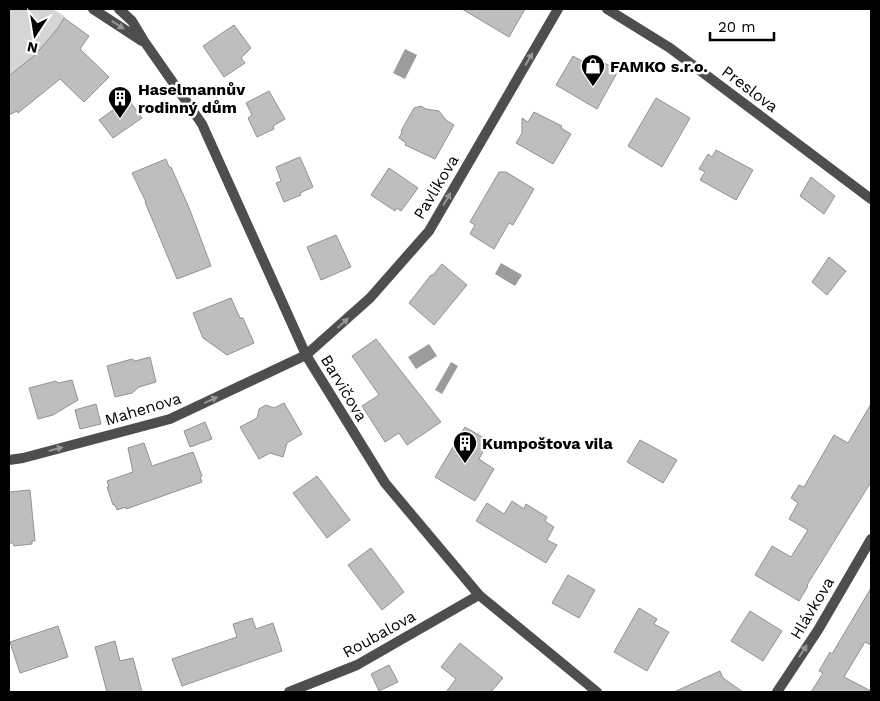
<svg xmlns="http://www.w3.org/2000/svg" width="880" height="701" font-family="'Work Sans',sans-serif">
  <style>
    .green { fill: #d5d5d5 }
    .water { fill: #9c9c9c }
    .building { fill: #bebebe; stroke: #929292 }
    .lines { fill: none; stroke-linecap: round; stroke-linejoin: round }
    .minor { stroke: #4e4e4e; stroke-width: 10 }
    .oneway { fill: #959595 }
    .labels { text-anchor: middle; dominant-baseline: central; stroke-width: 5; stroke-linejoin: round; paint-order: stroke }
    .poi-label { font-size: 16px; font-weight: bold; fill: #000; stroke: #fff; text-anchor: start }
    .street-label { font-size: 16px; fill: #000; stroke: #fff }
  </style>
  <rect width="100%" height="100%" fill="#fff"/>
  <path class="green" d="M9,9h43l13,7c-10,22 -36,47 -56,60z"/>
  <g class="water">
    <polygon points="405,49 417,55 405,79 393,73"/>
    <polygon points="501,263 522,275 515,286 495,274"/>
    <polygon points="429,344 437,356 416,369 408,357"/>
    <polygon points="451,362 458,366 442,394 435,390"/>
  </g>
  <g class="building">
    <polygon points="462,9 525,9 509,37"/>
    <polygon points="64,18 89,36 80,49 109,77 84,102 60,79 18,113 17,111 9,115 9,76 35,55 58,28"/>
    <polygon points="234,25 251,48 241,58 245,63 224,77 203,46"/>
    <polygon points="573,56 596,69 601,61 618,71 597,109 556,85"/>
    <polygon points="269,91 285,119 273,126 274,129 257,137 248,118 252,115 246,103"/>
    <polygon points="656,98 690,118 662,167 628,146"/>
    <polygon points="128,99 142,118 113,138 99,120"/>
    <polygon points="421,106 426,109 439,111 446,120 454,125 435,159 405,145 406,143 399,138 402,132 401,131 414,108"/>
    <polygon points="534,112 562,126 561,128 571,134 553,164 516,143 522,133 522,118 528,122"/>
    <polygon points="716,150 753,170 736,200 700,180 705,172 699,169 708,154 712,157"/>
    <polygon points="300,157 313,187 300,193 301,195 284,202 276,183 281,181 276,167"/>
    <polygon points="166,159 169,167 171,167 190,210 211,266 177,279 145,202 146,202 132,173"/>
    <polygon points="389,168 418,188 401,211 397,208 395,211 371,195"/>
    <polygon points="499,172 506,172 534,189 513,225 509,223 494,249 470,234 475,225 470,222"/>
    <polygon points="811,177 835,196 824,214 800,196"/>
    <polygon points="336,235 351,267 321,280 307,247"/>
    <polygon points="829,257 846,271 827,295 812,282"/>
    <polygon points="442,264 467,285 434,325 409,303 431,275 433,275"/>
    <polygon points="231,298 240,318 243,318 254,343 227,355 203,338 193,313"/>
    <polygon points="376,339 441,422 407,445 399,433 385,442 362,406 379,395 352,356"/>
    <polygon points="150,357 156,382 139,387 132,393 115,397 107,366 132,359 135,361"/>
    <polygon points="72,380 78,400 53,415 38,419 29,388 56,381 58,383"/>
    <polygon points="284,403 302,434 287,443 283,457 270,453 259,459 240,427 257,418 259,409 266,405 274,408"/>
    <polygon points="96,404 101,424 80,429 75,410"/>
    <polygon points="871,404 871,482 807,585 808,586 799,601 755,575 772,546 791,557 808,530 789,519 798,503 791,498 799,485 804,487 834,435 848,443"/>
    <polygon points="205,422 212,439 190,447 184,431"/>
    <polygon points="465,427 489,441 479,459 494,469 475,501 435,477"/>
    <polygon points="640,440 677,460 663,483 627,462"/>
    <polygon points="144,443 152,466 193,452 202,476 200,477 202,482 126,509 126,507 117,510 115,505 113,505 107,487 109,487 107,481 133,472 128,448"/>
    <polygon points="317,476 350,520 327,538 293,493"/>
    <polygon points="30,490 35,541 32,541 32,544 14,546 13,543 9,543 9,492"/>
    <polygon points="512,501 524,509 526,504 547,517 545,521 554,527 547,540 557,545 546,563 476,521 487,503 504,514"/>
    <polygon points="371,548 404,592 382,610 348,565"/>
    <polygon points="568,575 595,590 579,618 552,603"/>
    <polygon points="871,588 871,645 865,642 844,677 871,691 871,692 811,692 823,673 819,671 830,652 832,654"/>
    <polygon points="639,608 657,619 654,624 669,632 647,671 614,652"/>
    <polygon points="750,611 782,631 763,661 731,641"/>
    <polygon points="252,618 256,629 273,623 282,651 182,686 172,659 237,637 233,624"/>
    <polygon points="58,626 68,657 20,673 10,642"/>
    <polygon points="115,641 120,661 133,658 142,692 107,692 95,647"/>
    <polygon points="460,643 503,678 491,692 446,692 456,679 441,667"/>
    <polygon points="389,665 398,682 379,691 371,674"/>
    <polygon points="720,671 723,678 743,692 674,692"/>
  </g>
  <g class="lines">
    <g class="minor">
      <polyline points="93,9 142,41"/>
      <polyline points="119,9 132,21 144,41 202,124 306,355 385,483 479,595 597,692"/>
      <polyline points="607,9 670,48 871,199"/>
      <polyline points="9,460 23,458 170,419 306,355 370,298 429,231 558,9"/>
      <polyline points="289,692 357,665 479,595"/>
      <polyline points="777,692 818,630 871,539"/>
    </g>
  </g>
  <defs><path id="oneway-solid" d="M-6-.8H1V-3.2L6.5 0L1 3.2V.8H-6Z" transform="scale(1.25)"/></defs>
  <g class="oneway">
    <use href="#oneway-solid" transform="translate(118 25) rotate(33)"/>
    <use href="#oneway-solid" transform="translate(529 59) rotate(-60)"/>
    <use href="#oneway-solid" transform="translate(447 199) rotate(-60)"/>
    <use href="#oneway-solid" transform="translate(343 323) rotate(-42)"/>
    <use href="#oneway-solid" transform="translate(211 400) rotate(-25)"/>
    <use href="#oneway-solid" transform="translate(56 449) rotate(-15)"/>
    <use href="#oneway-solid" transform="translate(803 651) rotate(-57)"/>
  </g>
  <defs>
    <g id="shop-pin" transform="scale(1.25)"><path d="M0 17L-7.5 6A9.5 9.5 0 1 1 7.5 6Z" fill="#000" stroke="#fff"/><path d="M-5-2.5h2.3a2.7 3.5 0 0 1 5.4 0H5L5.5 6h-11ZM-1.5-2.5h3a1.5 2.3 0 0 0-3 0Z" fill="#fff"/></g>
    <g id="building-pin" transform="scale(1.25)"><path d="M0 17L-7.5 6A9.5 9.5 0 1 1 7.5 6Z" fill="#000" stroke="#fff"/><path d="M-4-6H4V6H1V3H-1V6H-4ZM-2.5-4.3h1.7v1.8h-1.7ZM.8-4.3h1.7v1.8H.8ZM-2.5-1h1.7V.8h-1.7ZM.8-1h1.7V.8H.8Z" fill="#fff"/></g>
  </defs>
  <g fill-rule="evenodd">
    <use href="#shop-pin" x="593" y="66"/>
    <use href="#building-pin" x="120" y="98"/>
    <use href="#building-pin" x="465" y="443"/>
  </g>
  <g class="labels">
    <g class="poi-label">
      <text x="610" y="66">FAMKO s.r.o.</text>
      <text x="138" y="89">Haselmannův<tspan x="138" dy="18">rodinný dům</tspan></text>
      <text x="482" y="443">Kumpoštova vila</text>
    </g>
    <g class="street-label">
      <text transform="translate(750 89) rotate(37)">Preslova</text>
      <text transform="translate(436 187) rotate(-59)">Pavlíkova</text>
      <text transform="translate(344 388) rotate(59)">Barvičova</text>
      <text transform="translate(143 409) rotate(-17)">Mahenova</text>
      <text transform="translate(812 608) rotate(-59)">Hlávkova</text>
      <text transform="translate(379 634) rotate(-29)">Roubalova</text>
    </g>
  </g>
  <rect width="880" height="701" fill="none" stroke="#000000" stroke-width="20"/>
  <g transform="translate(35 35) rotate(192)" stroke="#ffffff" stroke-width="4" paint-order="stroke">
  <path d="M0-4L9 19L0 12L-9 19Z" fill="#000000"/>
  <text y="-8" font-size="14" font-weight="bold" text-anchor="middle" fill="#000000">N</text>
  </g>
  <path d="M710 32v8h64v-8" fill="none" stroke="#000000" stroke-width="2.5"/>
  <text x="718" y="32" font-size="15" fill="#000000" stroke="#ffffff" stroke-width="4" paint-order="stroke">20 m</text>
</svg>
